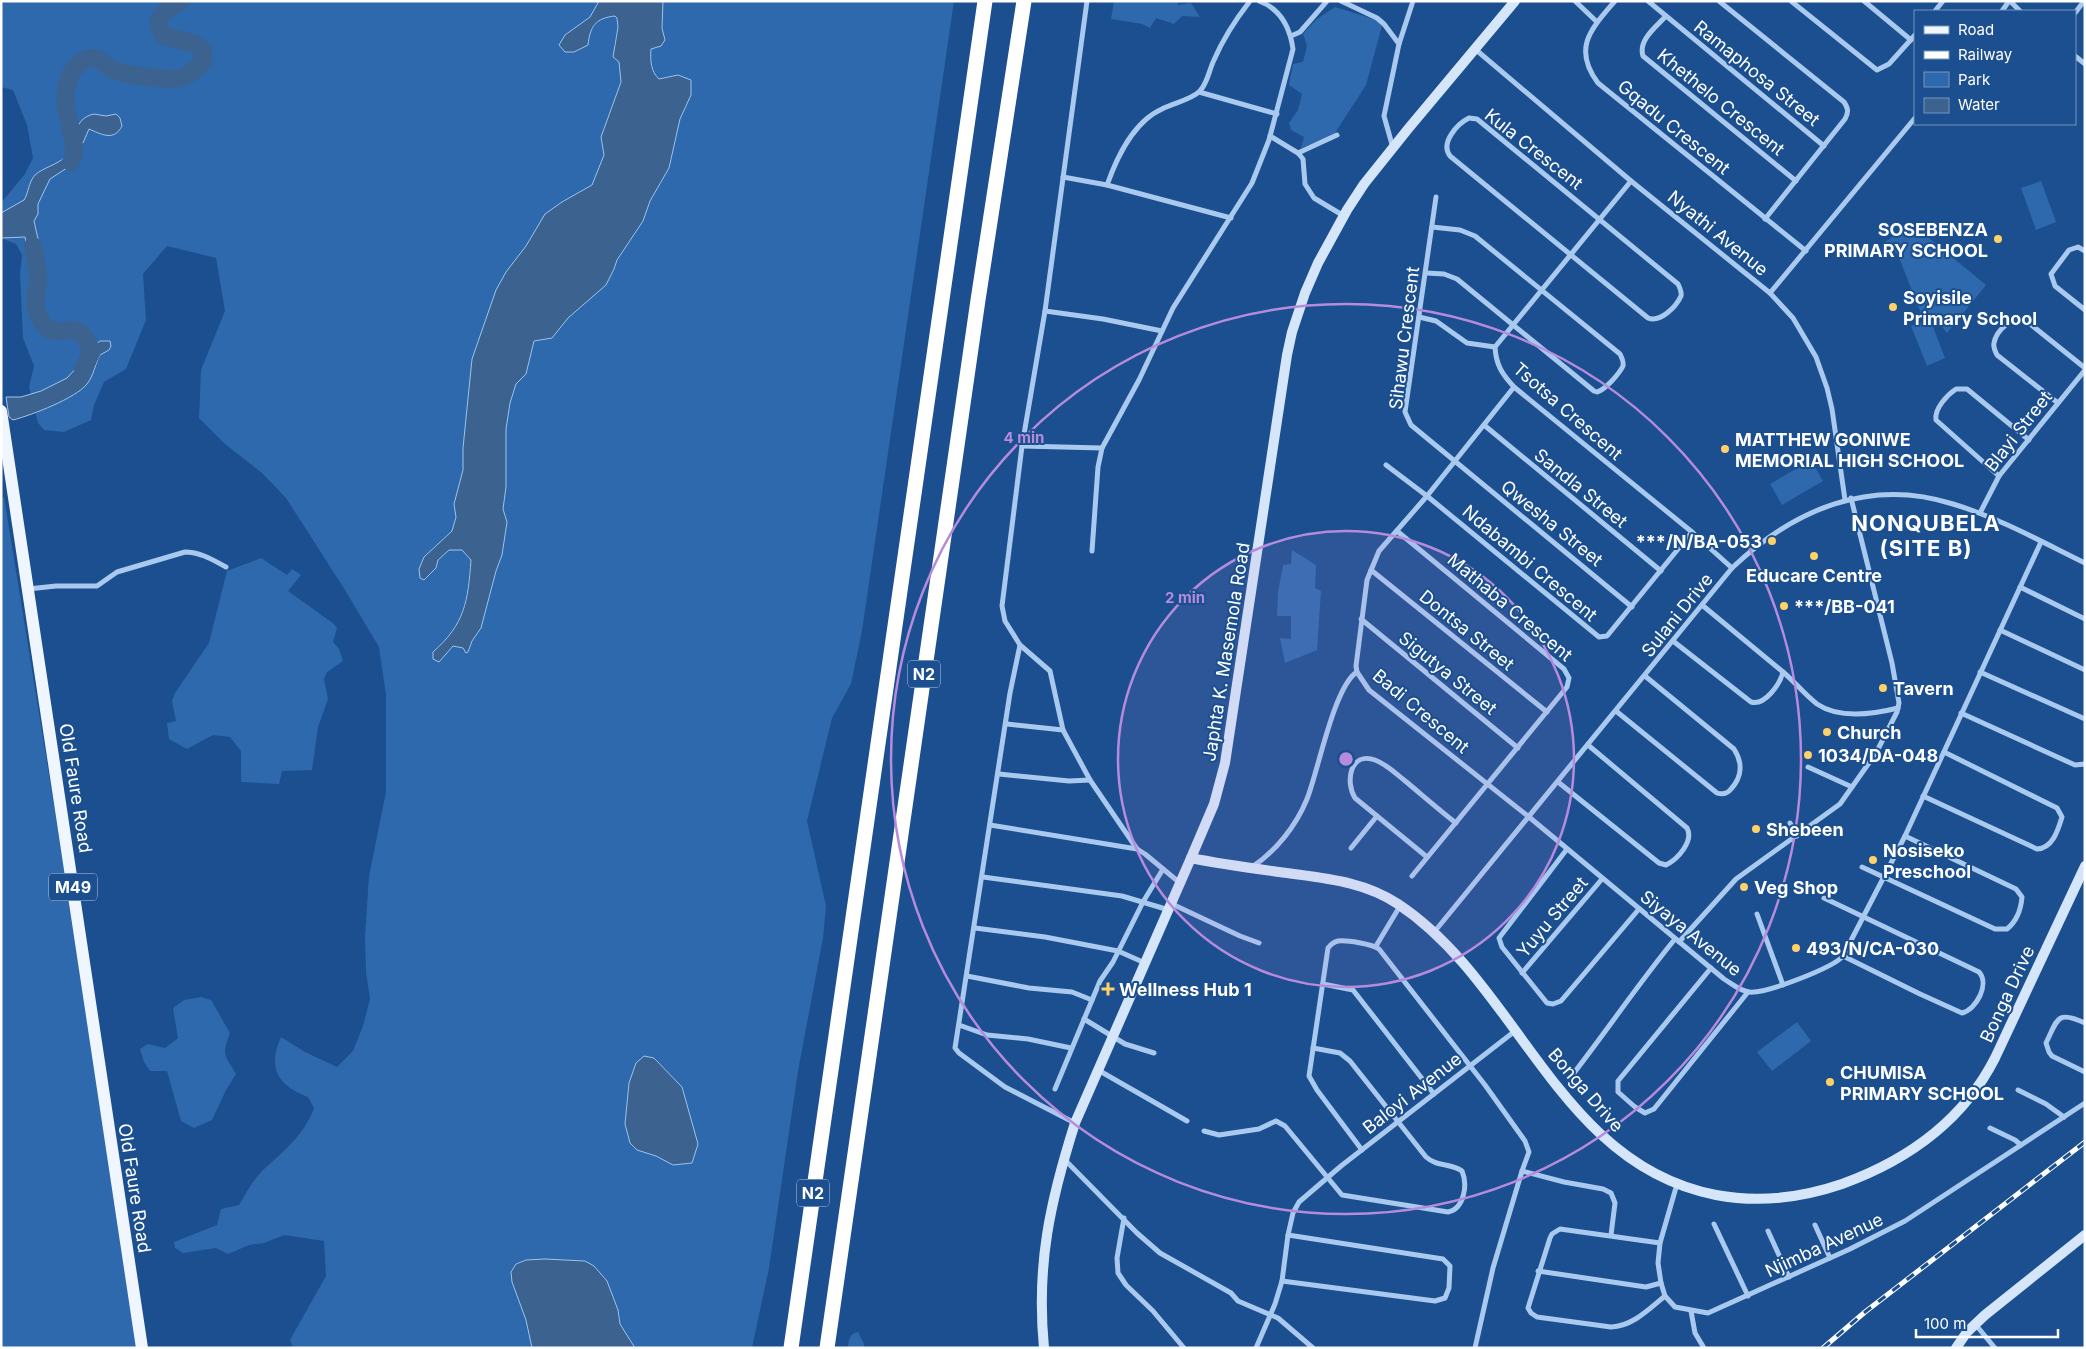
<svg xmlns="http://www.w3.org/2000/svg" width="2086" height="1349" font-family="Inter,sans-serif">
  <style>
    .green { fill: #2e69ad; fill-rule: evenodd }
    .water { fill: #3c6290; stroke: #9cc4f0 }
    .lines { fill: none; stroke-linecap: round; stroke-linejoin: round }
    .river { stroke: #3c6290; stroke-width: 18 }
    .street { stroke: #a9c9ee; stroke-width: 5 }
    .secondary { stroke: #d6e6fa; stroke-width: 10 }
    .primary { stroke: #f0f6ff; stroke-width: 12 }
    .highway { stroke: #fff; stroke-width: 15 }
    .rail-casing { stroke: #fff; stroke-width: 5 }
    .rail { stroke: #1b4f8f; stroke-width: 3; stroke-dasharray: 9; stroke-linecap: butt }
    .ring { fill: none; stroke: #b68bdc; stroke-width: 2.5 }
    .poi-dot { fill: #ffd166; stroke: #1b4f8f; stroke-width: 2 }
    .labels { text-anchor: middle; dominant-baseline: central; stroke-width: 4; stroke-linejoin: round; paint-order: stroke }
    .shield { fill: #1b4f8f; stroke: #bbcadd; stroke-width: 1 }
    .shield-label { font-size: 16px; font-weight: bold; fill: #fff }
    .street-label { font-size: 18px; fill: #fff; stroke: #1b4f8f }
    .poi-label { font-size: 18px; font-weight: bold; fill: #fff; stroke: #1b4f8f; text-anchor: start }
    .district-label { font-size: 22px; font-weight: bold; letter-spacing: 1px; fill: #fff; stroke: #1b4f8f }
    .centre { fill: #b68bdc; stroke: #1b4f8f; stroke-width: 2.5 }
    .ring-label { font-size: 15px; text-anchor: middle; font-weight: bold; fill: #b68bdc; stroke: #1b4f8f; stroke-width: 4; stroke-linejoin: round; paint-order: stroke }
  </style>
  <rect width="100%" height="100%" fill="#1b4f8f"/>
  <g class="green">
    <path d="M1,1h598l-9,16 -25,18 25,-5 13,-13 12,-1 2,2 1,9 -4,18 5,17 2,20 -20,55 3,18 -12,30 -30,17 -56,70 -34,87 -9,89v22l-9,34 2,13 -4,14 -28,26 1,23 11,-12 2,-8 11,-10h13l9,10c-4,41 -6,63 -38,92l11,3 9,-9 10,2 9,-7 9,-13 15,-57 6,-16 5,-33 -4,-13 3,-22v-58l4,-26 6,-19 10,-10 8,-33 8,-2 64,-54 8,-16 3,-9 26,-39 7,-20 19,-33 11,-49 11,-24v-14l-13,-6 -19,4c-8,-8 -9,-19 -8,-30l14,-9 -3,-12 1,-27h291l-92,630 -11,53 -19,34 -25,103 19,85 -3,32 -25,133 -29,197 -17,80h-117l-15,-24 -1,-10 -34,-53 -40,-2 -19,1 -10,3 -5,9 1,10 14,38 6,28h-239l-3,-8 36,-64 -2,-35 -40,-6 -20,8 -15,2 -21,9 -12,-6 -33,5 -8,-5 -1,-6 43,-17 4,-16 18,-4c7,-12 14,-25 24,-35 21,-19 41,-35 51,-62l-6,-11c-30,-11 -41,-29 -27,-60l24,15 32,15 16,-16 10,-25 7,-27 -4,-27 -1,-36 4,-60 17,-84v-97l-7,-48 -34,-57 -59,-92 -24,-25 -37,-29 -26,-26 2,-48 24,-59 -9,-53 -49,-12 -24,28 3,46 -20,49 -22,13 -10,23 -3,15 -27,12 -20,-2 -6,-7 -9,-36 5,-21 -11,-28 -3,-64 2,-19 -6,-11 -15,-6v-35l24,-29 8,-16 -6,-33 -14,-35 -12,-3zM655,1058l27,29 10,75 -18,3 -18,-9 -19,-6 -7,-7 -5,-19 4,-41z"/>
    <polygon points="1114,1 1178,1 1178,5 1191,3 1200,17 1182,16 1174,24 1156,18 1150,28 1142,24 1111,19"/>
    <polygon points="1335,7 1383,22 1366,85 1335,133 1325,139 1301,148 1304,137 1291,130 1289,123 1298,110 1302,94 1289,85 1293,64 1303,62 1307,46 1303,34 1317,19"/>
    <polygon points="2041,181 2056,222 2036,230 2021,188"/>
    <polygon points="1912,224 1986,285 1947,333 1931,313 1922,316 1898,255 1885,242"/>
    <polygon points="1930,319 1945,358 1927,366 1911,326"/>
    <polygon points="1811,460 1823,481 1782,505 1770,484"/>
    <polygon points="4,497 123,1232 141,1348 1,1348 1,499"/>
    <polygon points="1292,550 1316,565 1315,588 1321,591 1317,650 1285,663 1280,638 1291,639 1291,616 1277,616 1278,592 1283,565 1291,564"/>
    <polygon points="261,558 287,575 292,569 301,575 288,591 334,624 337,628 333,642 339,649 343,661 327,672 324,679 328,699 318,727 312,770 282,771 279,784 241,782 241,751 230,737 213,735 187,749 169,739 167,723 176,721 172,701 175,693 209,643 227,571"/>
    <path d="M201,997l10,3 19,33c-9,24 -5,21 6,41l-10,16 -14,30 -18,8 -13,-7 -14,-50h-17l-6,-9 -4,-13 8,-5 17,4 13,-10 -5,-30 11,-8z"/>
    <polygon points="1797,1022 1811,1041 1772,1071 1757,1052"/>
    <path d="M858,1332l6,12v4h-16c1,-9 1,-14 10,-16z"/>
  </g>
  <g class="water">
    <path d="M599,1h64l-1,27 3,12 -4,6 -10,3c-1,11 0,23 8,30l19,-4 13,5v15l-11,24 -11,49 -19,33 -7,20 -26,39 -3,9 -8,16 -38,33 -16,20 -18,3 -8,33 -10,10 -6,19 -4,26v58l-3,22 4,13 -5,33 -6,16 -15,57 -9,13 -4,11 -2,1 -3,-5 -10,-2 -14,16 -6,-3v-7c32,-28 35,-51 38,-92l-9,-10h-13l-11,10 -2,8 -12,12 -4,-2 -1,-9 5,-12 28,-26 4,-14 -2,-13 9,-34v-22l9,-89 24,-69 10,-18 20,-26 19,-32 17,-12 30,-17 12,-30 -3,-18 20,-55 -2,-20 -6,-5 5,-30 -1,-9 -2,-2c-20,2 -25,11 -27,29l-14,7h-9l-6,-7 6,-10 25,-18z"/>
    <path d="M94,114l12,2 10,-2 4,4 2,8c-8,16 -21,8 -33,3l-6,14h-5l2,13 -4,6 -26,17 -12,25v10l-4,7 9,40 -4,6 -7,1 -7,-31 -24,1v-25l23,-13c5,-8 4,-17 11,-25 9,-8 22,-10 30,-18 12,-11 5,-38 29,-43z"/>
    <path d="M100,341h10l1,5 -2,4 -9,5c-5,9 -6,20 -13,29 -11,14 -55,31 -74,36l-4,-3 -3,-20h15l20,-6 26,-13 14,-15 3,-9z"/>
    <polygon points="644,1056 654,1058 682,1087 698,1144 692,1163 673,1165 656,1156 637,1150 630,1143 625,1124 629,1083 636,1063"/>
    <polygon points="545,1259 585,1261 594,1266 607,1281 618,1310 620,1324 635,1348 532,1348 526,1320 512,1282 511,1272 516,1264 526,1260"/>
  </g>
  <g class="lines">
    <g class="river">
      <path d="M71,162c13,-21 -22,-64 5,-95 5,-5 9,-9 16,-9 10,0 15,10 24,13 17,5 38,7 56,8 15,-1 22,-7 31,-18v-10l-8,-7 -31,-8c-14,-19 2,-25 17,-35"/>
      <path d="M33,246c2,10 5,20 5,30 1,14 -6,25 0,38 12,31 27,8 44,20 4,4 7,12 10,17l-9,19"/>
    </g>
    <g class="street">
      <polyline points="1087,1 1045,311 1022,446 1002,606 1005,621 1020,645 1050,671 1063,730 1090,780 1137,849 1145,854 1180,883"/>
      <polyline points="1341,1 1377,18 1384,24 1399,44"/>
      <polyline points="1575,1 1597,22"/>
      <path d="M1615,1c-24,28 -43,47 -17,82l208,168"/>
      <polyline points="1648,1 1824,146"/>
      <path d="M1719,1l125,101c4,6 5,10 1,17l-80,100"/>
      <polyline points="1791,1 1877,70 1889,64 1915,35"/>
      <polyline points="1864,1 1911,40"/>
      <polyline points="2010,1 2020,11"/>
      <polyline points="1935,11 1943,1"/>
      <polyline points="2002,11 2009,1"/>
      <polyline points="2075,13 2084,1"/>
      <path d="M1666,16c-10,11 -28,24 -23,40l153,125"/>
      <polyline points="1291,36 1300,32 1327,1"/>
      <polyline points="1475,49 1631,181 1770,293 1793,318 1816,357 1827,388 1832,409 1845,500"/>
      <polyline points="2075,56 2085,64"/>
      <polyline points="1199,92 1277,114"/>
      <path d="M1469,118l8,1 201,165c2,4 4,8 3,12 -5,11 -21,27 -33,22l-198,-162c-10,-13 7,-32 19,-38z"/>
      <polyline points="1270,136 1298,153 1303,159 1305,184 1314,198 1344,216"/>
      <polyline points="1393,148 1384,116 1399,44 1413,1"/>
      <polyline points="1298,153 1337,135"/>
      <polyline points="1063,177 1107,185 1231,218"/>
      <path d="M1631,181l-136,166c1,18 7,27 19,40l178,145 40,36"/>
      <path d="M1107,185c10,-28 26,-63 55,-76 11,-6 29,-9 38,-18 8,-9 9,-21 14,-31 9,-21 22,-41 36,-59"/>
      <polyline points="1436,197 1405,412 1411,425 1632,607"/>
      <polyline points="2085,251 2078,247 2069,250 2051,274 2055,286 2085,310"/>
      <path d="M1426,273l18,1 13,5 137,112 3,1c8,-2 22,-18 26,-26 1,-5 -1,-8 -3,-12l-145,-118 -15,-6 -28,-3"/>
      <polyline points="1770,293 1915,118"/>
      <polyline points="1045,311 1103,319 1162,331"/>
      <polyline points="1419,317 1436,321 1467,343 1495,347"/>
      <path d="M1514,387l-87,109 -48,55 -12,29 -11,86 1,6 12,18 160,127 195,162c8,5 16,12 25,13 16,2 84,-24 94,-36l62,-120 136,-294"/>
      <path d="M2058,403l-61,-48c-2,-4 -4,-8 -3,-12 2,-12 18,-27 30,-24l61,49"/>
      <polyline points="1484,425 1661,571"/>
      <path d="M1022,446l80,2 37,-68 34,-72 79,-125 17,-43 24,-91c-3,-21 -12,-40 -34,-48"/>
      <polyline points="1386,465 1427,496 1599,637 1607,636 1692,532"/>
      <path d="M1999,476l-63,-56c-2,-11 11,-25 20,-31h11l62,51"/>
      <polyline points="1980,513 1999,476 2085,370"/>
      <polyline points="1397,531 1564,669 1569,678 1567,687 1412,876"/>
      <polyline points="1092,551 1098,467 1102,448"/>
      <polyline points="1371,570 1547,712"/>
      <polyline points="2020,587 2085,619"/>
      <path d="M28,589l28,-3h41l20,-14 68,-20c15,0 28,8 41,15"/>
      <polyline points="1361,619 1518,748"/>
      <polyline points="2000,630 2085,670"/>
      <path d="M1673,641l78,61c14,4 29,-18 32,-30l-81,-67"/>
      <polyline points="1020,645 1010,693 955,1048 959,1053 1005,1087 1075,1123"/>
      <path d="M1783,672c12,10 22,23 34,32 22,15 57,10 81,4"/>
      <polyline points="1980,672 2085,719"/>
      <path d="M1616,711l101,82c6,2 10,1 14,-4 11,-12 12,-26 3,-40l-89,-73"/>
      <polyline points="1961,713 2075,765 2085,764"/>
      <polyline points="1007,724 1063,730"/>
      <polyline points="1808,767 1852,787"/>
      <polyline points="999,774 1069,781 1090,780"/>
      <path d="M1558,782l101,81 7,2c12,-6 28,-24 21,-37l-99,-83"/>
      <path d="M1923,796l114,53c16,-1 21,-19 25,-32l-5,-9 -113,-56"/>
      <polyline points="1790,823 1797,836"/>
      <polyline points="990,825 1137,849"/>
      <polyline points="1351,848 1377,816"/>
      <polyline points="1567,849 1499,938 1502,947 1547,1003 1553,1004 1561,1001 1639,909"/>
      <path d="M1427,857l-72,-59c-10,-16 -5,-47 20,-38 11,4 20,13 29,20 17,14 34,29 52,43"/>
      <path d="M1252,867c24,-16 44,-41 55,-68 11,-27 27,-113 50,-127"/>
      <path d="M1862,867l133,62h12c10,-8 14,-20 15,-32l-6,-8 -111,-53"/>
      <polyline points="983,877 1122,896 1169,910"/>
      <path d="M1824,898l155,74c11,12 -3,38 -17,41l-42,-19 -77,-38"/>
      <polyline points="1172,904 1240,936 1259,943"/>
      <polyline points="1757,914 1783,985"/>
      <polyline points="975,928 1045,937 1118,951 1145,963"/>
      <path d="M1435,931l297,-363c61,-58 137,-91 221,-64 46,14 89,38 132,59"/>
      <polyline points="1679,942 1736,879 1840,804 1876,753 1897,712 1899,703 1892,663 1851,498"/>
      <polyline points="1376,946 1400,906"/>
      <polyline points="1711,968 1618,1081 1618,1092 1635,1107 1645,1113 1654,1109 1748,992"/>
      <polyline points="1522,973 1602,879"/>
      <polyline points="967,976 1029,988 1072,992 1092,1000"/>
      <polyline points="1323,984 1353,990 1434,1094"/>
      <polyline points="1084,1019 1125,1044 1154,1053"/>
      <path d="M2085,1023c-29,-13 -27,-4 -39,20l3,9 3,4 33,16"/>
      <polyline points="959,1025 987,1035 1028,1039 1071,1048"/>
      <polyline points="1098,1070 1187,1121"/>
      <path d="M1570,1078c36,-46 68,-94 105,-139"/>
      <polyline points="1055,1089 1100,981 1113,962 1143,902 1163,869"/>
      <polyline points="2018,1090 2046,1104 2064,1117"/>
      <polyline points="1990,1128 2015,1140 2021,1145"/>
      <path d="M1204,1131l15,4 40,-6 17,-8 9,5 57,69 106,17c16,-3 20,-27 14,-41 -11,-8 -25,-4 -36,-14l-76,-96 -10,-8 -27,-5"/>
      <path d="M1362,1150l-45,-60 -8,-14 19,-128c3,-4 5,-6 10,-7 9,-1 34,3 41,8l106,136 40,56 4,11 -7,19 42,11 39,7 8,4 4,10 -4,32"/>
      <polyline points="1064,1159 1137,1233 1160,1253 1231,1293 1238,1301 1278,1318 1313,1348"/>
      <polyline points="1677,1184 1660,1243 1658,1263 1661,1283 1665,1296 1675,1307 1708,1313 1850,1249 1905,1221 2085,1103"/>
      <polyline points="1124,1218 1117,1258 1118,1273 1126,1285 1153,1311 1184,1348"/>
      <polyline points="1714,1224 1748,1296"/>
      <polyline points="1815,1225 1830,1258"/>
      <polyline points="1768,1231 1789,1277"/>
      <path d="M1660,1243l-100,-14 -8,5 -2,4 -22,70 3,5 6,4 74,10c22,-1 38,-18 54,-31"/>
      <polyline points="1538,1271 1646,1287 1661,1283"/>
      <polyline points="1282,1281 1435,1301 1445,1298 1449,1288 1450,1266 1443,1259 1288,1235"/>
      <polyline points="1691,1311 1695,1333 1704,1348"/>
      <polyline points="1975,1324 1995,1348"/>
      <polyline points="1256,1348 1275,1304 1282,1281 1288,1235 1293,1213 1299,1202 1341,1166 1515,1031"/>
      <polyline points="1475,1348 1493,1268 1522,1171"/>
    </g>
    <g class="secondary">
      <path d="M1191,858c29,6 59,10 88,14 41,6 83,8 119,32 121,80 160,261 318,291 43,8 85,3 126,-11 66,-24 121,-63 153,-126l90,-192"/>
      <path d="M1044,1348c-8,-83 6,-146 31,-225l116,-265 23,-54 11,-41 62,-408 5,-23 13,-39 13,-30 29,-53 17,-26 44,-55 107,-128"/>
      <polyline points="1956,1348 1967,1332 1985,1315 2085,1235"/>
    </g>
    <polyline class="primary" points="1,411 142,1348"/>
    <g class="highway">
      <polyline points="791,1348 985,1"/>
      <polyline points="827,1348 978,300 1024,1"/>
    </g>
    <g class="rail-casing">
      <polyline id="rail" points="1823,1348 1865,1312 2085,1142"/>
    </g>
    <use href="#rail" class="rail"/>
  </g>
  <circle cx="1346" cy="759" r="228" fill="#b68bdc" fill-opacity=".12"/>
  <g class="ring">
    <circle cx="1346" cy="759" r="228"/>
    <circle cx="1346" cy="759" r="455"/>
  </g>
  <g class="poi-dot">
    <circle cx="1998" cy="239" r="5"/>
    <circle cx="1893" cy="307" r="5"/>
    <circle cx="1725" cy="449" r="5"/>
    <circle cx="1772" cy="541" r="5"/>
    <circle cx="1814" cy="556" r="5"/>
    <circle cx="1784" cy="606" r="5"/>
    <circle cx="1883" cy="688" r="5"/>
    <circle cx="1827" cy="732" r="5"/>
    <circle cx="1808" cy="755" r="5"/>
    <circle cx="1756" cy="829" r="5"/>
    <circle cx="1873" cy="860" r="5"/>
    <circle cx="1744" cy="887" r="5"/>
    <circle cx="1796" cy="948" r="5"/>
    <path d="M1105.5 981.5h5v5h5v5h-5v5h-5v-5h-5v-5h5z"/>
    <circle cx="1830" cy="1082" r="5"/>
  </g>
  <g class="labels">
    <g class="shield">
      <rect x="908" y="660.5" width="32" height="27" rx="4"/>
      <rect x="49" y="873.5" width="48" height="27" rx="4"/>
      <rect x="797" y="1179.5" width="32" height="27" rx="4"/>
    </g>
    <g class="shield-label">
      <text x="924" y="674">N2</text>
      <text x="73" y="887">M49</text>
      <text x="813" y="1193">N2</text>
    </g>
    <g class="street-label">
      <text transform="translate(1757 73) rotate(39)">Ramaphosa Street</text>
      <text transform="translate(1721 102) rotate(39)">Khethelo Crescent</text>
      <text transform="translate(1674 127) rotate(39)">Gqadu Crescent</text>
      <text transform="translate(1534 149) rotate(38)">Kula Crescent</text>
      <text transform="translate(1718 233) rotate(39)">Nyathi Avenue</text>
      <text transform="translate(1404 338) rotate(-83)">Sihawu Crescent</text>
      <text transform="translate(1568 411) rotate(41)">Tsotsa Crescent</text>
      <text transform="translate(2018 431) rotate(-52)">Blayi Street</text>
      <text transform="translate(1581 488) rotate(39)">Sandla Street</text>
      <text transform="translate(1552 523) rotate(39)">Qwesha Street</text>
      <text transform="translate(1530 563) rotate(40)">Ndabambi Crescent</text>
      <text transform="translate(1510 607) rotate(40)">Mathaba Crescent</text>
      <text transform="translate(1677 615) rotate(-51)">Sulani Drive</text>
      <text transform="translate(1467 630) rotate(39)">Dontsa Street</text>
      <text transform="translate(1226 652) rotate(-81)">Japhta K. Masemola Road</text>
      <text transform="translate(1448 673) rotate(39)">Sigutya Street</text>
      <text transform="translate(1421 711) rotate(40)">Badi Crescent</text>
      <text transform="translate(76 788) rotate(81)">Old Faure Road</text>
      <text transform="translate(1552 917) rotate(-50)">Yuyu Street</text>
      <text transform="translate(1691 933) rotate(39)">Siyaya Avenue</text>
      <text transform="translate(2007 994) rotate(-65)">Bonga Drive</text>
      <text transform="translate(1586 1090) rotate(49)">Bonga Drive</text>
      <text transform="translate(1412 1093) rotate(-38)">Baloyi Avenue</text>
      <text transform="translate(135 1188) rotate(81)">Old Faure Road</text>
      <text transform="translate(1824 1245) rotate(-25)">Njimba Avenue</text>
    </g>
    <g class="poi-label">
      <text x="1988" y="229" text-anchor="end">SOSEBENZA<tspan x="1988" dy="21">PRIMARY SCHOOL</tspan></text>
      <text x="1903" y="297">Soyisile<tspan x="1903" dy="21">Primary School</tspan></text>
      <text x="1735" y="439">MATTHEW GONIWE<tspan x="1735" dy="21">MEMORIAL HIGH SCHOOL</tspan></text>
      <text x="1762" y="541" text-anchor="end">***/N/BA-053</text>
      <text x="1814" y="575" text-anchor="middle">Educare Centre</text>
      <text x="1794" y="606">***/BB-041</text>
      <text x="1893" y="688">Tavern</text>
      <text x="1837" y="732">Church</text>
      <text x="1818" y="755">1034/DA-048</text>
      <text x="1766" y="829">Shebeen</text>
      <text x="1883" y="850">Nosiseko<tspan x="1883" dy="21">Preschool</tspan></text>
      <text x="1754" y="887">Veg Shop</text>
      <text x="1806" y="948">493/N/CA-030</text>
      <text x="1119" y="989">Wellness Hub 1</text>
      <text x="1840" y="1072">CHUMISA<tspan x="1840" dy="21">PRIMARY SCHOOL</tspan></text>
    </g>
    <g class="district-label">
      <text x="1926" y="523">NONQUBELA<tspan x="1926" dy="25">(SITE B)</tspan></text>
    </g>
  </g>
  <circle cx="1346" cy="759" r="8" class="centre"/>
  <g class="ring-label">
    <text x="1024" y="443">4 min</text>
    <text x="1185" y="603">2 min</text>
  </g>
  <rect width="2086" height="1349" fill="none" stroke="#ffffff" stroke-width="5"/>
  <rect x="1914" y="10" width="162" height="115" fill="#1b4f8f" stroke="#7695bc"/>
  <rect x="1924" y="26" width="25" height="8" fill="#f0f6ff" stroke="#7695bc"/>
  <text x="1958" y="35" font-size="15" fill="#ffffff">Road</text>
  <rect x="1924" y="51" width="25" height="8" fill="#ffffff" stroke="#7695bc"/>
  <text x="1958" y="60" font-size="15" fill="#ffffff">Railway</text>
  <rect x="1924" y="72" width="25" height="15" fill="#2e69ad" stroke="#7695bc"/>
  <text x="1958" y="85" font-size="15" fill="#ffffff">Park</text>
  <rect x="1924" y="98" width="25" height="15" fill="#3c6290" stroke="#7695bc"/>
  <text x="1958" y="110" font-size="15" fill="#ffffff">Water</text>
  <path d="M1916 1329v8h142v-8" fill="none" stroke="#ffffff" stroke-width="2.5"/>
  <text x="1924" y="1329" font-size="15" fill="#ffffff" stroke="#1b4f8f" stroke-width="4" paint-order="stroke">100 m</text>
</svg>
